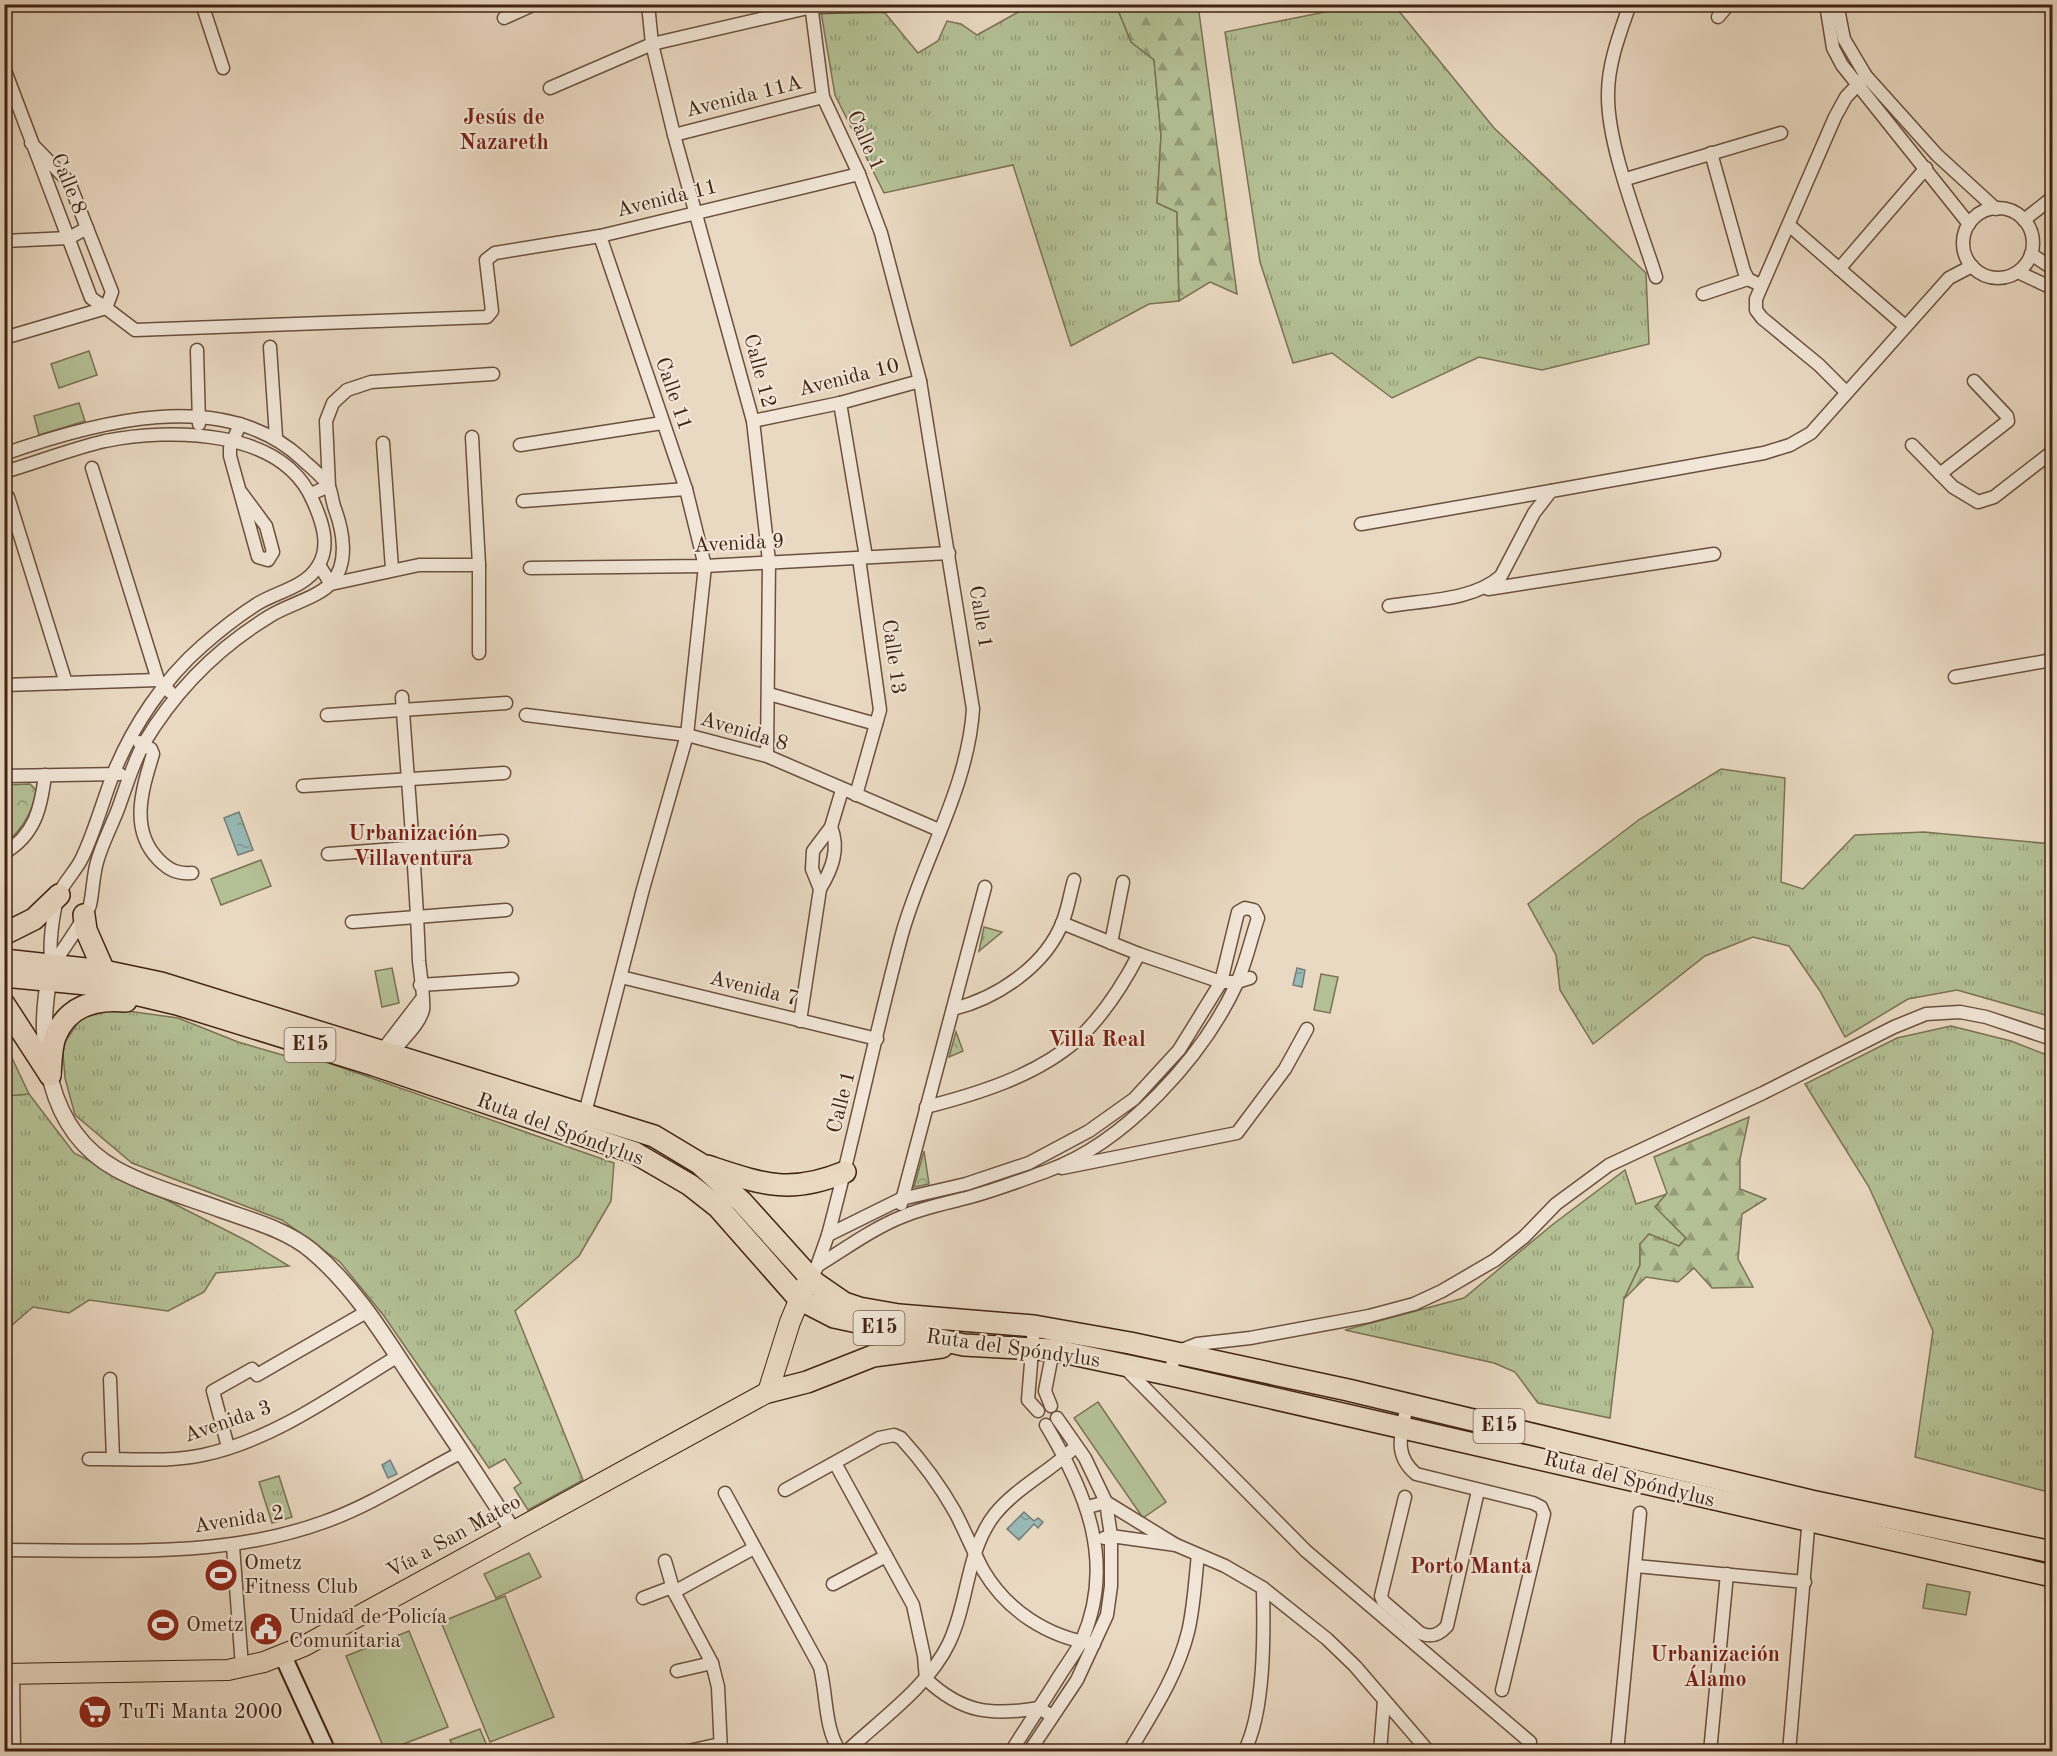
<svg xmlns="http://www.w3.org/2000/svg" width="2057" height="1756" font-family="'Old Standard TT',serif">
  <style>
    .grass { fill: url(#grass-tufts); stroke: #7b7254; stroke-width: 1.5 }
    .forest { fill: url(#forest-firs); stroke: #7b7254; stroke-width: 1.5 }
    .park { fill: url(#park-crowns); stroke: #7b7254; stroke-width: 1.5 }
    .garden { fill: #b4c095; stroke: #7b7254; stroke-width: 1.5 }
    .water { fill: url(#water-ripples); stroke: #767e75; stroke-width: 1.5 }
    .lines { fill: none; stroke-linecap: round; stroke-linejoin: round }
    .minor-casing { stroke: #6c503e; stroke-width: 15 }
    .tertiary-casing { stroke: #6c503e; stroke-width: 18 }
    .secondary-casing { stroke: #422312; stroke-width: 20 }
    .primary-casing { stroke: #422312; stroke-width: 22 }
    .trunk-casing { stroke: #422312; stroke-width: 24 }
    .minor { stroke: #f1e6d7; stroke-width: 12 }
    .tertiary { stroke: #f1e6d7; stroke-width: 15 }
    .secondary { stroke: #f1e6d7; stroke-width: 16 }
    .primary { stroke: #ead9c2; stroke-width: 20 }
    .trunk { stroke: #ead9c2; stroke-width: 21 }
    .labels { text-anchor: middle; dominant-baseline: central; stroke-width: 4.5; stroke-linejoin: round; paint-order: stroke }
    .shield { fill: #f1e6d7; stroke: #765e4d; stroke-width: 1.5 }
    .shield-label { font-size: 20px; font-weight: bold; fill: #422312 }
    .street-label { font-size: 21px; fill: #422312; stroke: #f1e6d7 }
    .poi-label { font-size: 21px; fill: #422312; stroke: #f1e6d7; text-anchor: start }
    .neighbourhood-label { font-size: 22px; font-weight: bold; fill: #7a1f14; stroke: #f1e6d7 }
  </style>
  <defs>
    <pattern id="grass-tufts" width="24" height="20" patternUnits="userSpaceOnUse" patternTransform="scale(1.5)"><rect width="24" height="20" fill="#b4c095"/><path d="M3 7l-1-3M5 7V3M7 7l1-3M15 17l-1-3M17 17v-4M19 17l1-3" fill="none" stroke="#949c78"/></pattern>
    <pattern id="forest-firs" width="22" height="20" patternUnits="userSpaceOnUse" patternTransform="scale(1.5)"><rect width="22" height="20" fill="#b4c095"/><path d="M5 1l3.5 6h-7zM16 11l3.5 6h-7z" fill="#949c78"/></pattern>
    <pattern id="park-crowns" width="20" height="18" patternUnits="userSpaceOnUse" patternTransform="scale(1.5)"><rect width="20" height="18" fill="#b4c095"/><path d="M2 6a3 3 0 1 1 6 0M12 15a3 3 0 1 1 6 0" fill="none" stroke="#949c78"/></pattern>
    <pattern id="water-ripples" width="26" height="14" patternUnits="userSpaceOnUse" patternTransform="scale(1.5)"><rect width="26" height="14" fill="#98bab7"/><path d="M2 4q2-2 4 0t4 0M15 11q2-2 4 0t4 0" fill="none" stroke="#7e9793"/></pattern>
  </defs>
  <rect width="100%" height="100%" fill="#ead9c2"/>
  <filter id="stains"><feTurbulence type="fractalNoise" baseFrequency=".00333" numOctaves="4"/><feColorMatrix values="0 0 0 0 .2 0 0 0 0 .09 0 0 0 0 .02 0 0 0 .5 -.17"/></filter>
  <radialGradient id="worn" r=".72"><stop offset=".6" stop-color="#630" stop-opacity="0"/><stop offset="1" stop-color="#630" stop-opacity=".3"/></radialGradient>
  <g class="grass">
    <polygon points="1365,4 1394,5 1494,128 1646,273 1649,344 1542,370 1479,357 1392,398 1332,353 1293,363 1260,262 1225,32"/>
    <polygon points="1031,5 1052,8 1060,5 1116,5 1131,42 1154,59 1161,136 1157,203 1177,212 1179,301 1149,304 1071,346 1013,165 884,193 835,95 820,6 885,13 918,53 938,41 947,21 961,24 977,35"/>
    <polygon points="1721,769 1785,778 1781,882 1803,889 1855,835 1924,832 2052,844 2052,1017 1957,990 1908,999 1845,1037 1820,991 1789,946 1753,937 1705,956 1593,1044 1560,990 1556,955 1528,904 1640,819"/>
    <polygon points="984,927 1002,932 979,951"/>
    <polygon points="106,1008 178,1018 238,1042 286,1056 320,1060 614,1163 611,1201 579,1256 515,1311 583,1480 528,1510 514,1488 521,1483 505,1459 489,1468 384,1316 340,1262 282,1220 132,1163 75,1115 65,1078 63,1053 65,1042 81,1018"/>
    <polygon points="1951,1026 2011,1041 2052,1057 2052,1493 1915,1457 1933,1331 1869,1187 1805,1084 1897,1038"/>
    <polygon points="29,1094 74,1153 251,1243 289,1266 216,1273 204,1292 168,1311 89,1300 69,1313 33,1307 5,1331 5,1096"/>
    <polygon points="1625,1170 1636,1204 1667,1194 1656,1207 1686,1238 1679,1246 1640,1244 1640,1265 1624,1299 1610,1418 1538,1403 1515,1372 1494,1363 1345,1330 1464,1298 1552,1225"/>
    <polygon points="279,1476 292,1517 272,1523 259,1482"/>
  </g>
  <g class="forest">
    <polygon points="1116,5 1198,5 1237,294 1210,282 1179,301 1177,212 1157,203 1161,136 1154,60 1131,42"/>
    <polygon points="5,1043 29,1094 5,1096"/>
    <polygon points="1749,1117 1740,1159 1740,1189 1766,1199 1742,1214 1738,1259 1753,1287 1712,1288 1694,1268 1678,1282 1646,1277 1624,1299 1640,1265 1640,1244 1649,1234 1679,1246 1686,1238 1655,1207 1667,1193 1654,1157"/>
  </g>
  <g class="park">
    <path d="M30,784l6,6c-3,21 -14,41 -31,53v-58z"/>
    <polygon points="956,1032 963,1051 949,1057"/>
    <polygon points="924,1151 929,1184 914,1187"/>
  </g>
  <g class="garden">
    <polygon points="89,351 97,375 59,388 51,364"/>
    <polygon points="79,403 85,421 39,435 34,416"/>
    <polygon points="261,860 271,886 221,905 211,879"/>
    <polygon points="392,968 399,1003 382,1007 375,971"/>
    <polygon points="1321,974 1338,977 1330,1013 1314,1010"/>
    <polygon points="1098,1402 1166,1502 1143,1518 1074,1418"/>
    <polygon points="529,1553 541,1577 496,1598 484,1574"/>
    <polygon points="1927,1584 1970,1592 1966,1615 1923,1608"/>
    <polygon points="505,1596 554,1717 490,1742 441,1622"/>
    <polygon points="409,1631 448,1727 385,1751 346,1656"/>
    <polygon points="480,1729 489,1751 455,1751 450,1740"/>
  </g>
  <g class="water">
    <polygon points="239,812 253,850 238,855 224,818"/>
    <polygon points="1297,968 1305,970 1302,987 1293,985"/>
    <polygon points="390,1460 397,1474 388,1478 382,1465"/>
    <polygon points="1024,1512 1034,1521 1038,1518 1043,1522 1038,1528 1034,1524 1019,1540 1007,1529"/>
  </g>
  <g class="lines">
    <g class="minor-casing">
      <g id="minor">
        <polyline points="202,4 223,68"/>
        <polyline points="648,4 652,44 674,135 753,421 769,561 767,756"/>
        <path d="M1630,4c-10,29 -22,59 -22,90 -1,52 32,132 48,183"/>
        <polyline points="1826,4 1833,48 1842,65 1969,224"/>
        <polyline points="1837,4 1844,39 1866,76 1937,155 1996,209"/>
        <polyline points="1718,17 1729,4"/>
        <polyline points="504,18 535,4"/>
        <polyline points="4,68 91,298 106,308 112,292 69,182 31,143"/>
        <polyline points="550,88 652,44 812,7 958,4"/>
        <polyline points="674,135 823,97"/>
        <polyline points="1711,153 1744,271 1748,279 1760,285"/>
        <polyline points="1626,179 1781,133"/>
        <circle cx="1998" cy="243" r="35"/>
        <polyline points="2024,220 2052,198"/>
        <polyline points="1790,226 1905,326"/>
        <polyline points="4,241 69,238 87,228"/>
        <polyline points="2031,254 2052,268"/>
        <polyline points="1839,269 1926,168"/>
        <polyline points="2018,272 2052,288"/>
        <polyline points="1703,294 1748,279"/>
        <polyline points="4,338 106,308 135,330 487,317 492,311 486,260 495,253 600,236 859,174"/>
        <polyline points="270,347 276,437"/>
        <polyline points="197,350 199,424"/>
        <polyline points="1846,392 1819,365 1762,318 1756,310 1756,299 1835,117 1846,97 1866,76"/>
        <polyline points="840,403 866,557"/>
        <polyline points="753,421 840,403 920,381"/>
        <polyline points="240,424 230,448 230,456 258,557 268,560 273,552 266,526 240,491"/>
        <polyline points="472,437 479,565 479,653"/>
        <polyline points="383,443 392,569"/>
        <polyline points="520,445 662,423"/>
        <polyline points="1912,445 1953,487 1978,502 1994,497 2052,452"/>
        <path d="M4,454c91,-32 219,-68 298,5 8,8 22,18 27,28 3,6 3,15 6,22 8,22 14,54 -3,73 -12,15 -45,23 -62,34 -51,31 -95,75 -126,127 -11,20 -18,44 -26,66 -7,18 -16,35 -21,53 -4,14 -4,29 -7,43 -2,8 -31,52 -38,59"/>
        <polyline points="92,468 158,680 170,692"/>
        <path d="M4,472c34,-10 67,-23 101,-31 65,-13 177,-13 208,60 9,20 18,45 5,65 -12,21 -42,26 -61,38 -19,12 -38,27 -55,42 -38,33 -69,80 -88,126 -11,28 -19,59 -32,86 -6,13 -19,25 -24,38 -5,17 -10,52 -6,68"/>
        <polyline points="1940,474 2008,421 2007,416 1974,381"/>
        <polyline points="311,494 329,486 326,421 333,403 347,390 371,382 493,374"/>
        <polyline points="8,497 66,683"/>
        <polyline points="523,501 686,489"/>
        <polyline points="1361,524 1551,491"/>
        <polyline points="319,565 331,584 419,565 479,565"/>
        <polyline points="530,568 705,566 949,553"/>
        <polyline points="1488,589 1714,554"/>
        <path d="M1389,606c35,-6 84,-5 112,-30l33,-63 17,-22 213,-38 26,-8 21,-12 138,-155 23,-12"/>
        <polyline points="1955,677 2052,660"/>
        <polyline points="4,685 158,680"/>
        <polyline points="769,694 876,724"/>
        <polyline points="327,715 506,703"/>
        <polyline points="526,715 687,735 767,756 939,830"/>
        <path d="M139,742l12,7 2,5c-11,36 -24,76 6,106 10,10 18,14 33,13"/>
        <polyline points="4,776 120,774"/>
        <polyline points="303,786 504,773"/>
        <polyline points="856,795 880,710 859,558"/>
        <path d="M4,853c31,-18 37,-45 41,-78"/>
        <polyline points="328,854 502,841"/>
        <path d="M820,889c12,-20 20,-40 11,-62"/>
        <polyline points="352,922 506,910"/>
        <polyline points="1062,923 1139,954 1221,982 1237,982 1250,978"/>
        <polyline points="1111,943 1123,882"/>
        <polyline points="621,977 877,1039"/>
        <polyline points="420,985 512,979"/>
        <path d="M953,1009c44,-11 93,-43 110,-88 5,-13 7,-27 11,-41"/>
        <polyline points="800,1021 820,889 812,869 813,851 831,827 842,790"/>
        <polyline points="378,1056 421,1000"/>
        <path d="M389,1058c9,-16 29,-30 34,-48 2,-5 -3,-39 -4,-49 -3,-88 -11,-176 -17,-264"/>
        <path d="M926,1107c51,-13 110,-31 151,-67 26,-24 46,-55 62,-86"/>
        <polyline points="585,1113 643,889 687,735 705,566 686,489 600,236"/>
        <polyline points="1062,1168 1237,1133 1285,1069 1307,1029"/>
        <polyline points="901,1204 985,887"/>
        <path d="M817,1266c28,-17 56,-38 87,-50 21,-9 44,-13 66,-19 26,-7 52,-17 77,-26 78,-28 156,-114 190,-188 9,-21 14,-44 21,-65l-4,-8 -9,-2 -7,4 -17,70 -42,68 -45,49 -45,32 -60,32 -63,21 -65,15 -73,36"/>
        <path d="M809,1278l7,-9 12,-34c27,-100 47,-202 74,-301 21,-75 66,-146 71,-225l-53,-328 -39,-148 -22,-59 -36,-77 -12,-93"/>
        <polyline points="1034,1326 1028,1400 1038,1411"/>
        <polyline points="1125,1368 1306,1551 1530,1742"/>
        <polyline points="1171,1375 1174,1353 1197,1344 1250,1338 1369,1316 1414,1304 1442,1291 1495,1260 1524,1237 1556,1204 1609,1165 1763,1093 1894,1027 1926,1014 1960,1012 1986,1017 2052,1039"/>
        <polyline points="110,1379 113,1459"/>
        <path d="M1407,1405c-5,27 -15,49 9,69l117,29 8,4 3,7 -42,176"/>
        <polyline points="1051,1406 1045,1391 1054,1345"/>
        <polyline points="228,1447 213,1391 252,1369 257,1375 368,1311"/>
        <path d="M89,1459c37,-1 77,4 114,-4 71,-15 134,-62 195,-99"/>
        <path d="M835,1463l78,142 11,51 2,23c36,34 65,37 113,29l13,8"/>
        <path d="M785,1490l94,-52 15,-3 7,3c19,21 40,49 54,74 10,19 18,39 28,58 24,41 65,67 111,74"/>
        <path d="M725,1493l95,174c7,28 4,60 20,85"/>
        <path d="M1405,1497l-24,99 2,5 37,32c11,5 19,2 27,-7l31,-135"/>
        <polyline points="1088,1507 1106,1502 1176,1545 1111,1536 1104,1538"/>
        <polyline points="1176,1545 1225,1566 1263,1588 1327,1639 1355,1666 1429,1752"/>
        <polyline points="233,1546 242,1667"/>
        <path d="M4,1550c108,0 218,9 320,-28 48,-17 93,-47 138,-70"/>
        <polyline points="665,1561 674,1592"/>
        <polyline points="1636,1566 1805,1582"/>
        <polyline points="833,1584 886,1556"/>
        <polyline points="643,1598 672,1587"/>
        <polyline points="677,1671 712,1663"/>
        <polyline points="13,1674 14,1752"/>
        <polyline points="684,1752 720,1744"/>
        <polyline points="721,1752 718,1687 712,1663 674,1592 754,1548"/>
        <path d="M846,1752c35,-33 82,-65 103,-109 20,-42 17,-92 46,-129 22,-27 56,-43 80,-67"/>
        <path d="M1011,1752c16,-26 33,-51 49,-77 7,-11 16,-23 22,-35 34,-78 4,-148 -36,-215"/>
        <polyline points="1029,1752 1077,1680 1107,1615 1111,1586 1111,1536 1106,1502 1085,1458 1057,1418"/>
        <path d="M1129,1752c23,-39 48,-76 59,-120 6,-25 7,-51 10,-77"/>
        <path d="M1244,1752c21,-40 20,-118 19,-164"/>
        <polyline points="1380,1752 1384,1701"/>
        <polyline points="1617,1752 1640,1513"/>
        <polyline points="1710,1752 1727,1574"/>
        <polyline points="1789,1752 1809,1517"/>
      </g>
    </g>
    <g class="tertiary-casing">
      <path id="tertiary" d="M50,973c-14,71 -4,157 66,196 33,18 71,28 106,41 31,11 65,20 90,41 40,34 68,78 96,121 36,53 71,106 105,159"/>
    </g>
    <g class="secondary-casing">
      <polyline id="secondary" points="283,1656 327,1752"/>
    </g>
    <g class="primary-casing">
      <polyline id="primary" points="4,1674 228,1670 264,1662 304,1646 768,1392 790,1322 805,1286"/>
    </g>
    <g class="trunk-casing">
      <g id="trunk">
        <polyline points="84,915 86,930 104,971"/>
        <polyline points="4,934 34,919 59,895"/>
        <polyline points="4,960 104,971 161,983 654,1136 699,1163 742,1202 815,1283 844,1303 859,1308 899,1315 1034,1326 1130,1343 1348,1390 1811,1501 2052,1552"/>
        <polyline points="4,976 97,985 177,1004 374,1065 635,1153 690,1185 718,1207 799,1299 834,1317 964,1345 1053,1350 1171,1375 2052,1576"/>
        <polyline points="4,1004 50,1075"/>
        <path d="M50,1075c1,-11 1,-27 5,-38 12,-31 41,-39 71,-36"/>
        <path d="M707,1166c55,18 82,29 138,6"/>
        <polyline points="768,1392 807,1382 873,1356 942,1347"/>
      </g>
    </g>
    <use href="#minor" class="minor"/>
    <use href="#tertiary" class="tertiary"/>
    <use href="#secondary" class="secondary"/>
    <use href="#primary" class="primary"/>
    <use href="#trunk" class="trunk"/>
  </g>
  <defs>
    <g id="stadium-disc" transform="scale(1.725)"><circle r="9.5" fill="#8f2418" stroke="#f1e6d7"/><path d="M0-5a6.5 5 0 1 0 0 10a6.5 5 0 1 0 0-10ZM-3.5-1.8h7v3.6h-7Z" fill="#fff"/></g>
    <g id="civic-disc" transform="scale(1.725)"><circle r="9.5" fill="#8f2418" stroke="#f1e6d7"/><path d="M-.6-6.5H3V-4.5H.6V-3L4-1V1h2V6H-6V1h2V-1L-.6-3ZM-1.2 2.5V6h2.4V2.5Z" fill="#fff"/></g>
    <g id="supermarket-disc" transform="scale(1.725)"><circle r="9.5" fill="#8f2418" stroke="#f1e6d7"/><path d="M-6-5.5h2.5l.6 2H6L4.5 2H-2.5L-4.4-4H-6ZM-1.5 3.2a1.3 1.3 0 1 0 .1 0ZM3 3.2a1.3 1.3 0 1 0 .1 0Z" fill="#fff"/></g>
  </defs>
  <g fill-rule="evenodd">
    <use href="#stadium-disc" x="221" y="1575"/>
    <use href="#stadium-disc" x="163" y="1625"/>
    <use href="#civic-disc" x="266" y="1629"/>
    <use href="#supermarket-disc" x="95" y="1712"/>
  </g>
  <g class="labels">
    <g class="shield">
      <rect x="284.5" y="1028" width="51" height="34" rx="4.5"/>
      <rect x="853.5" y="1311" width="51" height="34" rx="4.5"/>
      <rect x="1473.5" y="1409" width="51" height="34" rx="4.5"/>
    </g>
    <g class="shield-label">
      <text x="310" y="1045">E15</text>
      <text x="879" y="1328">E15</text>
      <text x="1499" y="1426">E15</text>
    </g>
    <g class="street-label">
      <text transform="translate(744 97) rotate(-14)">Avenida 11A</text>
      <text transform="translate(865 141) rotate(66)">Calle 1</text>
      <text transform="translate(68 184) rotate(68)">Calle 8</text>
      <text transform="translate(667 199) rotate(-14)">Avenida 11</text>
      <text transform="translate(759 371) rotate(75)">Calle 12</text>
      <text transform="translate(849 378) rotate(-14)">Avenida 10</text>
      <text transform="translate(673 394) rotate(71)">Calle 11</text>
      <text transform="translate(739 544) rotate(-3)">Avenida 9</text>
      <text transform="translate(980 617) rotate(81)">Calle 1</text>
      <text transform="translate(893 657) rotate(82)">Calle 13</text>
      <text transform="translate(744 732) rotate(17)">Avenida 8</text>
      <text transform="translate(754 989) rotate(14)">Avenida 7</text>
      <text transform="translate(842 1102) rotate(-76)">Calle 1</text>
      <text transform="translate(560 1130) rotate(20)">Ruta del Spóndylus</text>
      <text transform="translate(1013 1349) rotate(8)">Ruta del Spóndylus</text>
      <text transform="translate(228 1422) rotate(-19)">Avenida 3</text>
      <text transform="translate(1629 1480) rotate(14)">Ruta del Spóndylus</text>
      <text transform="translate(239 1520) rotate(-9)">Avenida 2</text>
      <text transform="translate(454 1537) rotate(-29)">Vía a San Mateo</text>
    </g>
    <g class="poi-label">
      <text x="244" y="1563">Ometz<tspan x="244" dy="24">Fitness Club</tspan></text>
      <text x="289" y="1617">Unidad de Policía<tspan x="289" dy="24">Comunitaria</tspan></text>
      <text x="186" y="1625">Ometz</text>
      <text x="118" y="1712">TuTi Manta 2000</text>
    </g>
    <g class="neighbourhood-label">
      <text x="504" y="118">Jesús de<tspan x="504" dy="25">Nazareth</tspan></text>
      <text x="413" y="834">Urbanización<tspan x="413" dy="25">Villaventura</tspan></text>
      <text x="1097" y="1040">Villa Real</text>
      <text x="1471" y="1567">Porto Manta</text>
      <text x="1715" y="1655">Urbanización<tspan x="1715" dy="25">Álamo</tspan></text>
    </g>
  </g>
  <rect width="2057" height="1756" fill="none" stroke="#ead9c2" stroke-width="24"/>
  <rect x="6" y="6" width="2045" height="1744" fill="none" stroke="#422312" stroke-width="3"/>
  <rect x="12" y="12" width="2033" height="1732" fill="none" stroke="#422312" stroke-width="1.5"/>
  <rect width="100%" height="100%" filter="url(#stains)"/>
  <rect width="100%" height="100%" fill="url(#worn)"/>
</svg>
